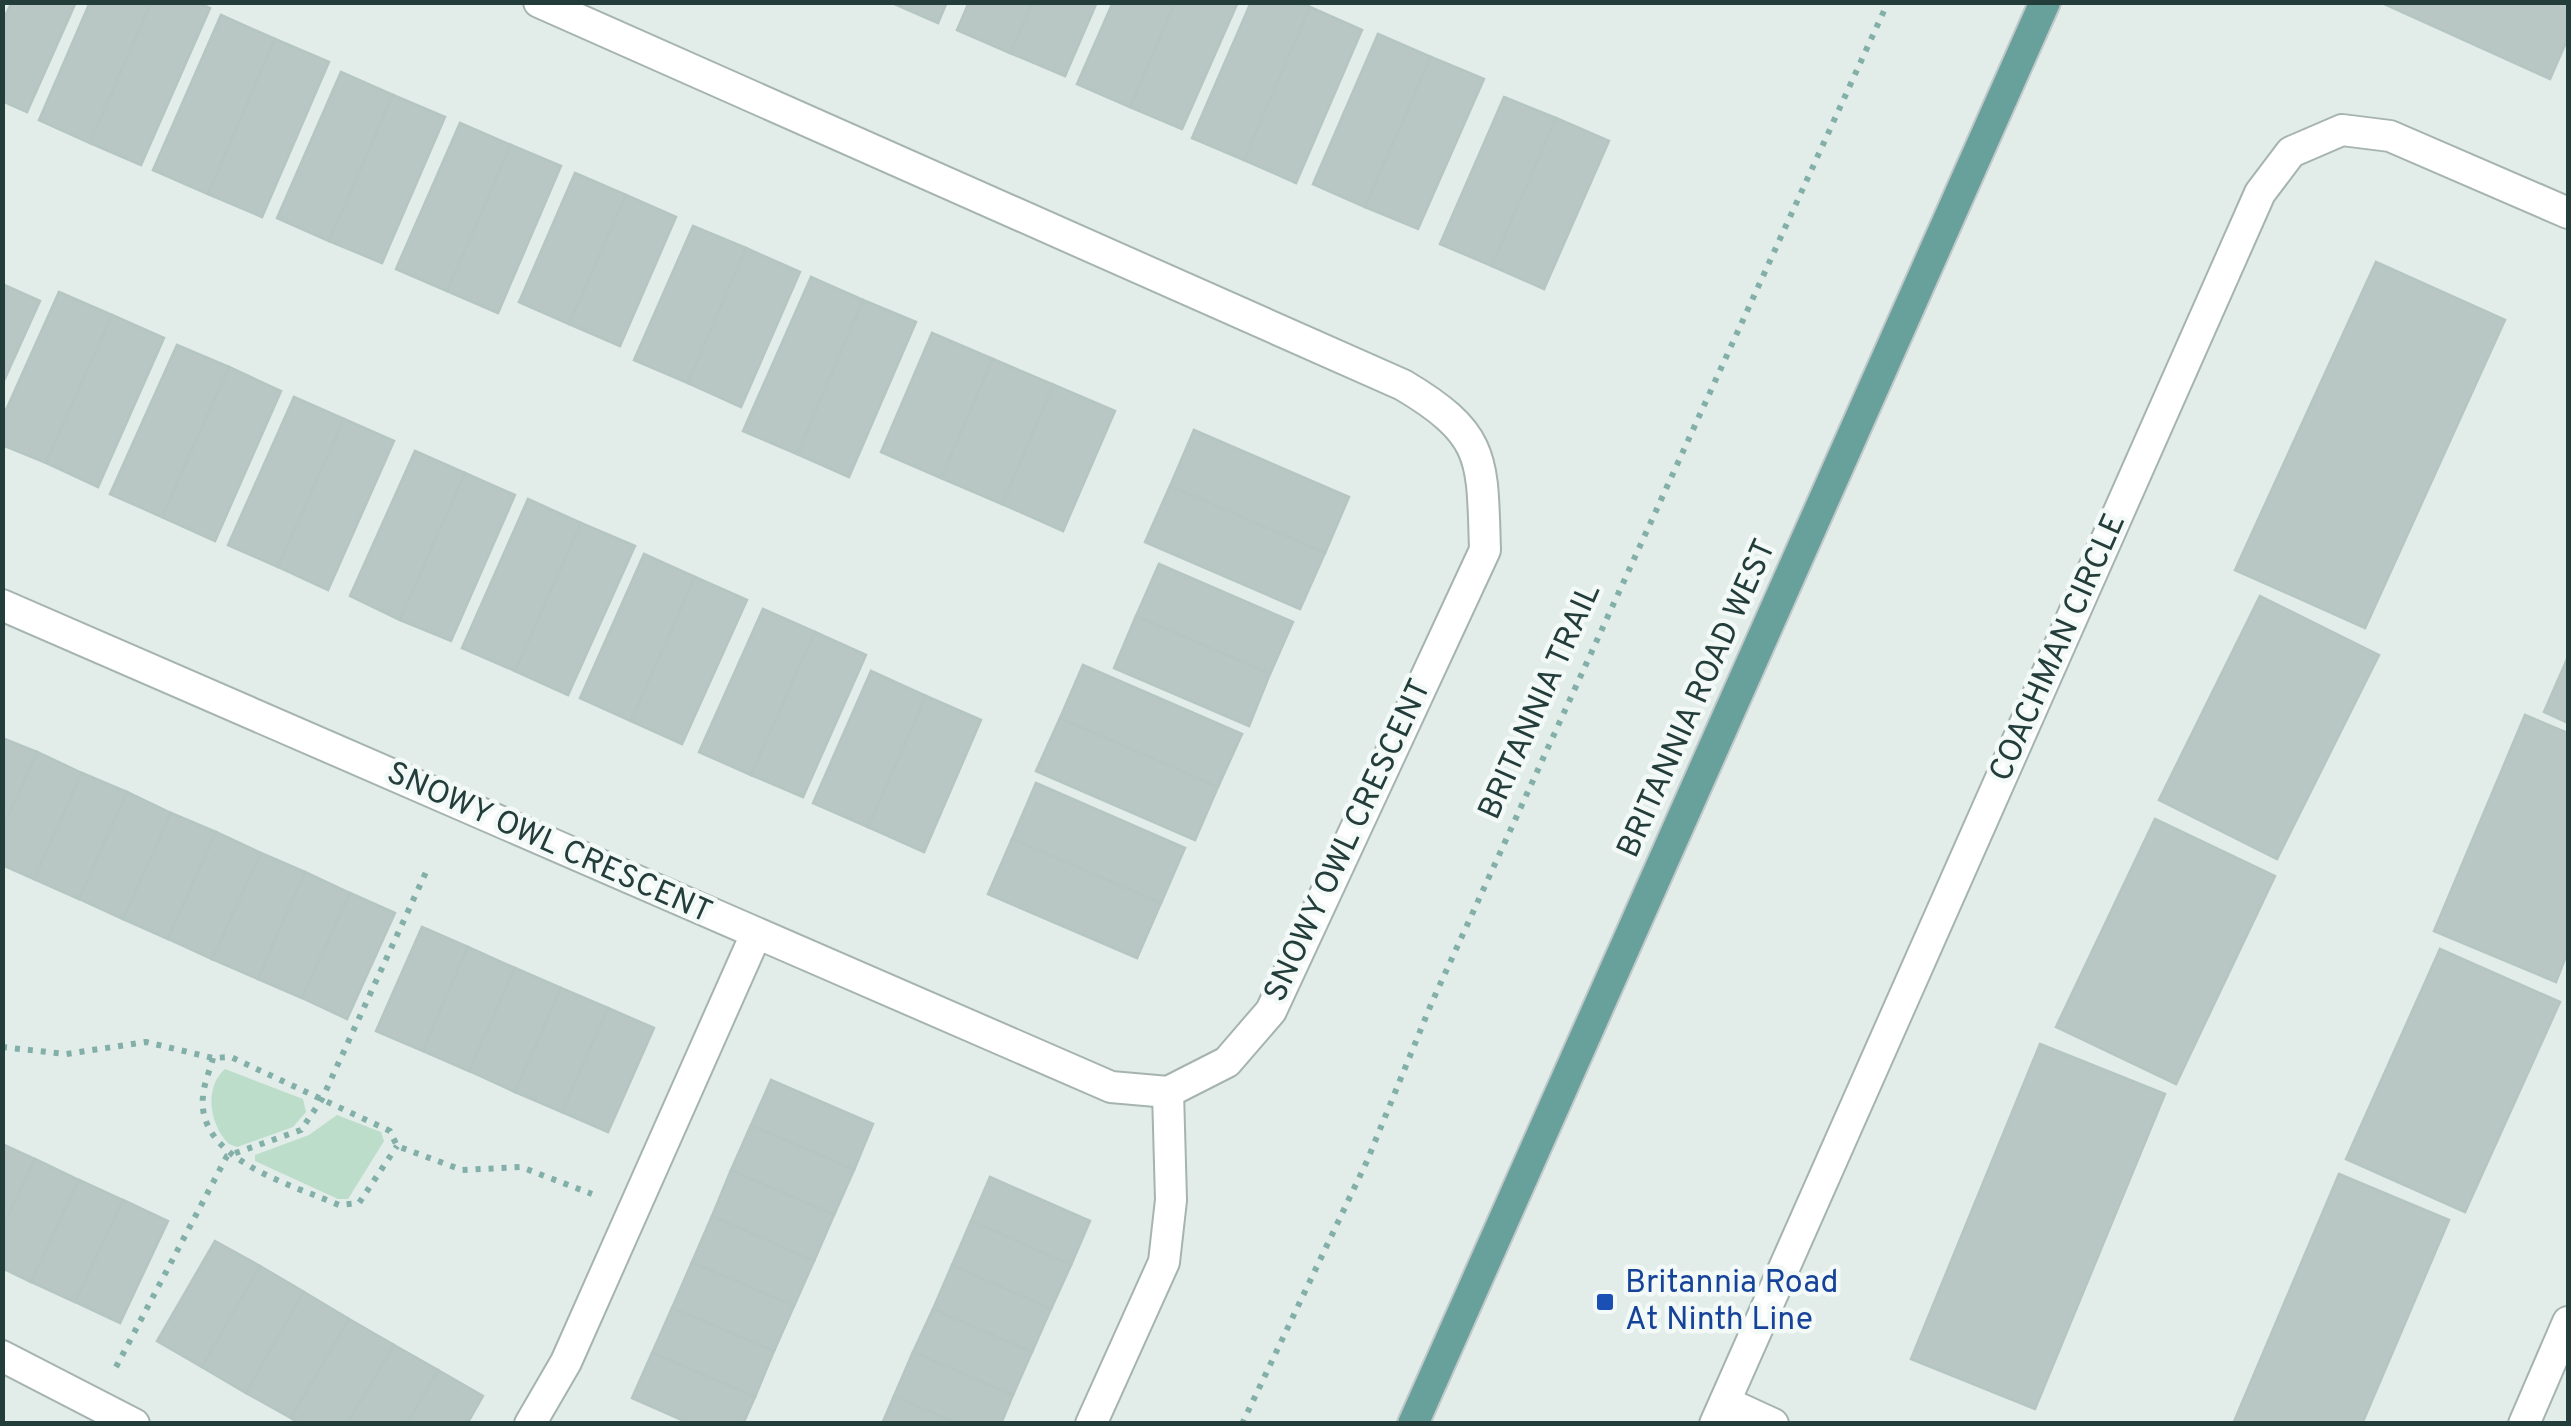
<svg xmlns="http://www.w3.org/2000/svg" width="2571" height="1426" font-family="Overpass,sans-serif">
  <style>
    .green { fill: #bcddca }
    .building { fill: #b8c7c3; stroke: #b5c6c2; stroke-width: 2.5 }
    .lines { fill: none; stroke-linecap: round; stroke-linejoin: round }
    .minor-casing { stroke: #a5b4b1; stroke-width: 34 }
    .major-casing { stroke: #c1c9c8; stroke-width: 34 }
    .path { stroke: #83afa9; stroke-width: 6; stroke-dasharray: 5 8; stroke-linecap: butt }
    .minor { stroke: #fff; stroke-width: 30 }
    .major { stroke: #68a19c; stroke-width: 30 }
    .transit-dot { fill: #1a4fb4; stroke: #f3f9f7; stroke-width: 4 }
    .labels { text-anchor: middle; dominant-baseline: central; stroke-width: 9; stroke-linejoin: round; paint-order: stroke }
    .street-label { font-size: 32px; fill: #233d3a; stroke: #f3f9f7 }
    .transit-label { font-size: 32px; fill: #164399; stroke: #f3f9f7; text-anchor: start }
  </style>
  <rect width="100%" height="100%" fill="#e2ece9"/>
  <g class="green">
    <path d="M225,1069l78,30 3,13 -13,15 -56,20 -8,-3c-20,-19 -25,-57 -4,-75z"/>
    <polygon points="337,1115 381,1132 384,1141 348,1199 338,1199 255,1161 255,1155 309,1135"/>
  </g>
  <g class="building">
    <polygon points="12,2 76,2 27,112 2,101 2,22"/>
    <polygon points="90,2 151,2 90,143 39,120"/>
    <polygon points="151,2 197,2 210,8 141,165 90,143"/>
    <polygon points="890,2 947,2 938,23"/>
    <polygon points="969,2 1033,2 1010,53 957,30"/>
    <polygon points="1033,2 1097,2 1065,76 1010,53"/>
    <polygon points="1113,2 1175,2 1130,107 1077,84"/>
    <polygon points="1175,2 1238,2 1182,129 1130,107"/>
    <polygon points="1251,2 1299,2 1310,7 1244,160 1192,138"/>
    <polygon points="2380,2 2568,2 2568,38 2550,79"/>
    <polygon points="1310,7 1362,30 1296,183 1244,160"/>
    <polygon points="221,15 275,39 208,194 153,170"/>
    <polygon points="1378,34 1431,57 1365,207 1313,184"/>
    <polygon points="275,39 329,62 262,217 208,194"/>
    <polygon points="1431,57 1484,79 1418,229 1365,207"/>
    <polygon points="341,72 393,95 329,241 277,218"/>
    <polygon points="393,95 445,117 382,263 329,241"/>
    <polygon points="1504,97 1556,118 1492,266 1440,244"/>
    <polygon points="1556,118 1609,141 1544,289 1492,266"/>
    <polygon points="460,123 511,145 447,291 396,269"/>
    <polygon points="511,145 561,166 498,313 447,291"/>
    <polygon points="575,173 626,195 569,324 519,302"/>
    <polygon points="626,195 676,217 620,346 569,324"/>
    <polygon points="693,226 746,248 688,383 634,360"/>
    <polygon points="746,248 800,272 741,407 688,383"/>
    <polygon points="2376,262 2505,320 2365,628 2235,570"/>
    <polygon points="811,277 863,300 797,454 743,431"/>
    <polygon points="2,284 40,301 2,385"/>
    <polygon points="59,292 112,315 46,463 2,445 2,419"/>
    <polygon points="863,300 916,322 849,477 797,454"/>
    <polygon points="112,315 164,338 98,487 46,463"/>
    <polygon points="932,333 993,359 941,478 881,452"/>
    <polygon points="177,345 229,367 162,517 110,494"/>
    <polygon points="993,359 1054,385 1002,504 941,478"/>
    <polygon points="229,367 281,391 215,541 162,517"/>
    <polygon points="1054,385 1115,411 1063,531 1002,504"/>
    <polygon points="294,397 344,419 278,567 228,545"/>
    <polygon points="344,419 394,441 328,590 278,567"/>
    <polygon points="1194,430 1349,497 1325,553 1170,486"/>
    <polygon points="415,451 465,473 400,620 350,596"/>
    <polygon points="465,473 515,495 451,641 400,620"/>
    <polygon points="1170,486 1325,553 1300,609 1145,542"/>
    <polygon points="528,499 581,523 515,671 462,648"/>
    <polygon points="581,523 635,546 568,695 515,671"/>
    <polygon points="644,554 695,577 631,721 580,698"/>
    <polygon points="1159,564 1293,622 1270,674 1136,616"/>
    <polygon points="695,577 747,600 682,744 631,721"/>
    <polygon points="2260,596 2379,655 2277,859 2159,800"/>
    <polygon points="763,609 815,632 751,775 699,752"/>
    <polygon points="1136,616 1270,674 1249,726 1114,668"/>
    <polygon points="815,632 866,655 803,797 751,775"/>
    <polygon points="2568,657 2568,723 2544,712"/>
    <polygon points="1083,665 1242,734 1218,787 1060,718"/>
    <polygon points="871,671 926,696 868,827 813,803"/>
    <polygon points="926,696 981,720 924,852 868,827"/>
    <polygon points="2525,715 2568,733 2568,951 2556,982 2434,931"/>
    <polygon points="1060,718 1218,787 1195,840 1036,771"/>
    <polygon points="2,738 37,752 2,830"/>
    <polygon points="37,752 82,773 34,879 2,865 2,830"/>
    <polygon points="82,773 127,792 79,899 34,879"/>
    <polygon points="1036,783 1185,848 1161,903 1012,839"/>
    <polygon points="127,792 171,813 123,919 79,899"/>
    <polygon points="171,813 216,832 168,939 123,919"/>
    <polygon points="2155,819 2275,876 2176,1084 2056,1027"/>
    <polygon points="216,832 261,853 212,959 168,939"/>
    <polygon points="1012,839 1161,903 1137,958 988,894"/>
    <polygon points="261,853 305,872 258,979 212,959"/>
    <polygon points="305,872 350,893 302,998 258,979"/>
    <polygon points="350,893 395,913 347,1019 302,998"/>
    <polygon points="422,927 468,947 423,1051 376,1031"/>
    <polygon points="468,947 515,968 469,1071 423,1051"/>
    <polygon points="2440,949 2560,1002 2465,1212 2346,1159"/>
    <polygon points="515,968 561,988 515,1092 469,1071"/>
    <polygon points="561,988 608,1008 562,1112 515,1092"/>
    <polygon points="608,1008 654,1028 608,1132 562,1112"/>
    <polygon points="2040,1044 2165,1094 2035,1409 1911,1359"/>
    <polygon points="771,1080 873,1124 854,1170 751,1125"/>
    <polygon points="751,1125 854,1170 834,1215 731,1170"/>
    <polygon points="2,1144 35,1159 2,1228"/>
    <polygon points="35,1159 79,1180 31,1282 2,1268 2,1228"/>
    <polygon points="731,1170 834,1215 814,1261 712,1216"/>
    <polygon points="2339,1174 2449,1220 2362,1424 2233,1424"/>
    <polygon points="990,1177 1090,1221 1071,1265 971,1221"/>
    <polygon points="79,1180 123,1200 75,1302 31,1282"/>
    <polygon points="123,1200 168,1221 120,1323 75,1302"/>
    <polygon points="712,1216 814,1261 794,1306 692,1262"/>
    <polygon points="971,1221 1071,1265 1051,1309 952,1265"/>
    <polygon points="215,1241 260,1266 202,1367 157,1341"/>
    <polygon points="692,1262 794,1306 774,1351 672,1308"/>
    <polygon points="952,1265 1051,1309 1032,1352 933,1309"/>
    <polygon points="260,1266 304,1292 246,1393 202,1367"/>
    <polygon points="304,1292 349,1319 291,1418 246,1393"/>
    <polygon points="672,1308 774,1351 755,1397 652,1353"/>
    <polygon points="933,1309 1032,1352 1013,1395 913,1352"/>
    <polygon points="349,1319 394,1345 347,1424 300,1424 291,1418"/>
    <polygon points="394,1345 438,1370 407,1424 347,1424"/>
    <polygon points="913,1352 1013,1395 1001,1424 958,1424 894,1396"/>
    <polygon points="652,1353 755,1397 743,1424 691,1424 632,1398"/>
    <polygon points="438,1370 483,1396 467,1424 407,1424"/>
    <polygon points="894,1396 958,1424 882,1424"/>
  </g>
  <g class="lines">
    <g class="minor-casing">
      <g id="minor">
        <path d="M2,605l1109,482 57,5 59,-30 44,-51 214,-461c-3,-91 2,-115 -82,-165l-864,-383"/>
        <polyline points="2,1356 134,1424"/>
        <polyline points="1725,1402 1773,1424"/>
        <polyline points="530,1424 566,1362 756,934"/>
        <polyline points="1091,1424 1164,1262 1171,1200 1168,1092"/>
        <polyline points="1715,1424 2260,193 2291,152 2342,130 2390,136 2568,213"/>
        <polyline points="2524,1424 2568,1322"/>
      </g>
    </g>
    <g class="major-casing">
      <polyline id="major" points="1413,1424 2045,2"/>
    </g>
    <g class="path">
      <polyline points="2,1047 66,1054 146,1042 213,1058 231,1057 390,1131 397,1146 462,1170 521,1167 592,1194"/>
      <path d="M213,1058c-3,12 -9,25 -10,38 -7,64 90,89 136,109l20,-2 38,-57"/>
      <polyline points="116,1367 227,1156 301,1130 322,1099 426,872"/>
      <polyline points="1242,1424 1367,1161 1432,1002 1888,2"/>
    </g>
    <use href="#minor" class="minor"/>
    <use href="#major" class="major"/>
  </g>
  <rect class="transit-dot" x="1595" y="1292" width="20" height="20" rx="5"/>
  <g class="labels">
    <g class="street-label">
      <text transform="translate(2059 648) rotate(-66)">COACHMAN CIRCLE</text>
      <text transform="translate(1698 699) rotate(-66)">BRITANNIA ROAD WEST</text>
      <text transform="translate(1541 702) rotate(-66)">BRITANNIA TRAIL</text>
      <text transform="translate(1349 841) rotate(-65)">SNOWY OWL CRESCENT</text>
      <text transform="translate(549 844) rotate(24)">SNOWY OWL CRESCENT</text>
    </g>
    <g class="transit-label">
      <text x="1625" y="1284">Britannia Road<tspan x="1625" dy="37">At Ninth Line</tspan></text>
    </g>
  </g>
  <rect width="2571" height="1426" fill="none" stroke="#233d3a" stroke-width="10"/>
</svg>
